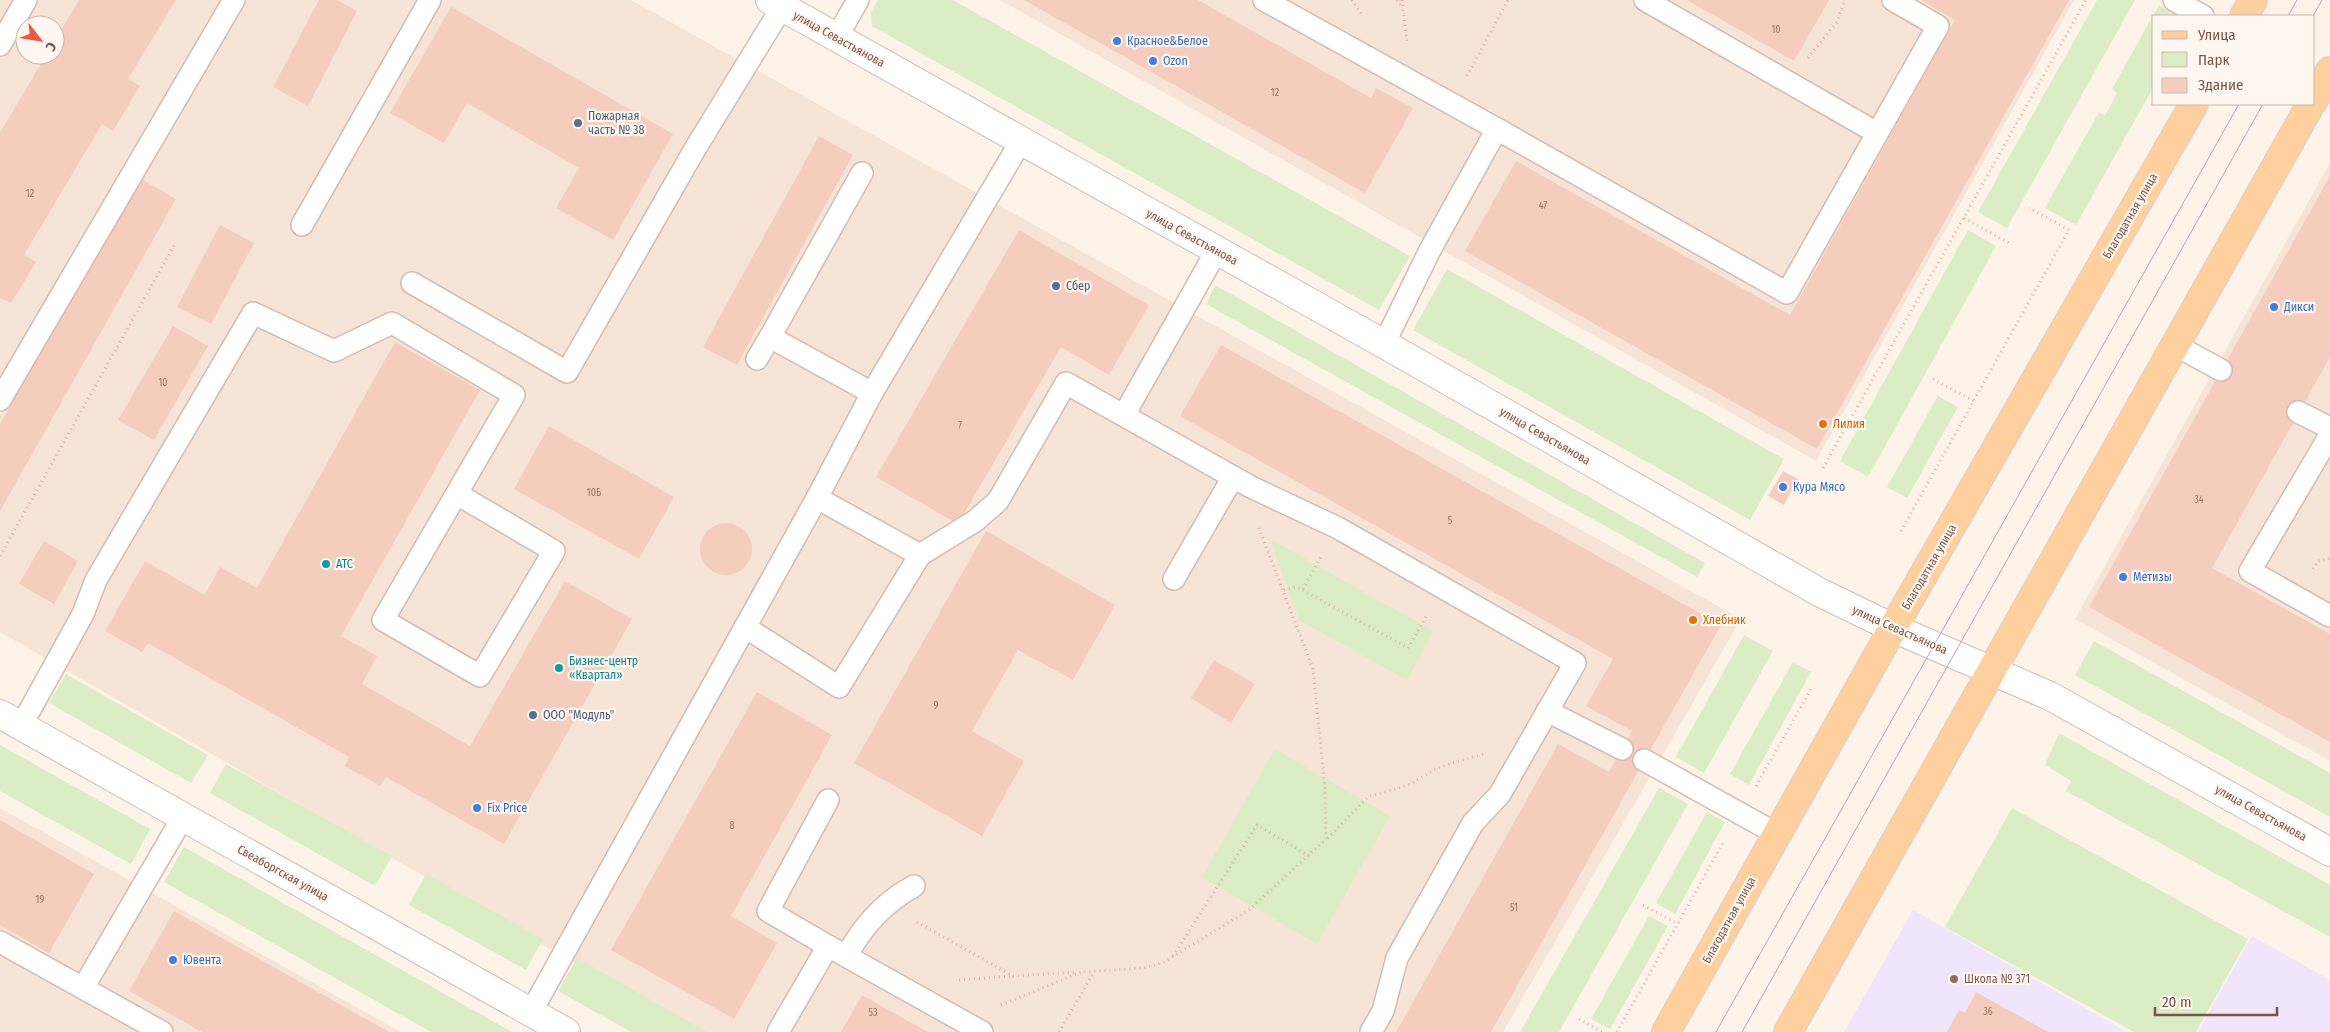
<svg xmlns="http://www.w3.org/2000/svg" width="2330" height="1032" font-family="'Fira Sans Condensed',sans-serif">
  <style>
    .residential { fill: #f6e4d6; fill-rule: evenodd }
    .education { fill: #f0e5fa }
    .green { fill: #daedc5 }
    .building { fill: #f5cdbe }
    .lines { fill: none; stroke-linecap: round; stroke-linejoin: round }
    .lane-casing { stroke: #d4bbaf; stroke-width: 24 }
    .street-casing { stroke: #d4bbaf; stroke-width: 30 }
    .primary-casing { stroke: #dacfcc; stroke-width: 30 }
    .path { stroke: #dbb0a0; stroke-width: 3; stroke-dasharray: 1 4; stroke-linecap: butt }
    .lane { stroke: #fff; stroke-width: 21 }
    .street { stroke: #fff; stroke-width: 28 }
    .primary { stroke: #ffcf9e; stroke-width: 28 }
    .tram { stroke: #b4a4ca; stroke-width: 1 }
    .shop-dot { fill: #3f7fe0; stroke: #fff7f0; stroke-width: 2 }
    .service-dot { fill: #5c6f8a; stroke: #fff7f0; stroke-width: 2 }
    .food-dot { fill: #e8710a; stroke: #fff7f0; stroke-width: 2 }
    .culture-dot { fill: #0f9aa8; stroke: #fff7f0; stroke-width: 2 }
    .education-dot { fill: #8d6e63; stroke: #fff7f0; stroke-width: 2 }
    .labels { text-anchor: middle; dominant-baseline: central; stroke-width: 4.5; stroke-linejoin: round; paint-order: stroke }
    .number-label { font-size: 10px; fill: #997367 }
    .street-label { font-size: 12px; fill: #7a554a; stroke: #fff7f0 }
    .shop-label { font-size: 12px; fill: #366cbe; stroke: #fff7f0; text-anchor: start }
    .service-label { font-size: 12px; fill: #4e5e75; stroke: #fff7f0; text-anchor: start }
    .food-label { font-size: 12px; fill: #c56008; stroke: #fff7f0; text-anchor: start }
    .culture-label { font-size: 12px; fill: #0d838f; stroke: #fff7f0; text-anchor: start }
    .education-label { font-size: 12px; fill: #785e54; stroke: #fff7f0; text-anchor: start }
  </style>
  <rect width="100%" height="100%" fill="#fef3e8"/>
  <g class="residential">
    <path d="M0,0h631l1110,619 -238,413h-809l-694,-400zM25,25h30v30h-30z"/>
    <polygon points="1000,0 2074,0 1816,461"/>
    <polygon points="2330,163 2330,761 2075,619"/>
    <polygon points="0,808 401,1032 0,1032"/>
  </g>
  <g class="education">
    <polygon points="1913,910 2127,1032 1844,1032"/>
    <polygon points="2252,936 2330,980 2330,1032 2198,1032"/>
  </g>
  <g class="green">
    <polygon points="878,0 953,0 1410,256 1379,310 872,26 871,12"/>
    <polygon points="2097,0 2135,0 2007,228 1978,212"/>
    <polygon points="2159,5 2179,16 2154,16 2154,86 2076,225 2045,208 2099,112 2105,116 2117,93 2112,89"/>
    <polygon points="1968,230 1996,246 1868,477 1840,461"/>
    <polygon points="1447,269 1784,459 1750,520 1413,330"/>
    <polygon points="1215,285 1705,563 1697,577 1206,304"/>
    <polygon points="1938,396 1958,407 1907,498 1887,487"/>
    <polygon points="1270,539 1433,631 1407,680 1299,620"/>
    <polygon points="1744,635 1773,651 1704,773 1676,757"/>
    <polygon points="2094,641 2330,773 2330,817 2075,675"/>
    <polygon points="1793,662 1811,672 1749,785 1730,774"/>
    <polygon points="66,674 208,755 191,783 49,703"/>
    <polygon points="2059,733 2330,885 2330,937 2066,791 2071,781 2045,765"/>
    <polygon points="0,745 150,829 131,864 0,791"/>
    <polygon points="1275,749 1390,816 1317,944 1202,877"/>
    <polygon points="226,764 392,856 375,886 210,793"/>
    <polygon points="1659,788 1688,804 1559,1032 1520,1032"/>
    <polygon points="2012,808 2248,939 2196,1032 2134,1032 1945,927"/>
    <polygon points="1707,812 1725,822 1675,914 1656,903"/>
    <polygon points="184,847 512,1032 431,1032 164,882"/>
    <polygon points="426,874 543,939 526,970 409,905"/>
    <polygon points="1649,916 1668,926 1610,1029 1591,1019"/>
    <polygon points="577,958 707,1032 631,1032 558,991"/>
  </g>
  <g class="building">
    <polygon points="79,0 176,0 128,79 140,86 113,131 102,124 24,255 36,262 11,303 1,298 0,300 0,133 46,55 55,55 55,40"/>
    <polygon points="319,0 337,0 357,11 308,106 273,87"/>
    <polygon points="1024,0 1198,0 1371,98 1376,88 1413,108 1365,193"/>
    <polygon points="1687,0 1829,0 1794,61"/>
    <polygon points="1921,0 2069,0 1817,449 1465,251 1516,161 1790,315 1955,20"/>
    <polygon points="451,7 673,134 613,240 556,208 579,168 467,103 444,143 390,113"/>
    <polygon points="819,136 853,155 737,365 703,347"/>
    <polygon points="2330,176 2330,357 2212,568 2330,634 2330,742 2089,607"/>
    <polygon points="139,178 176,199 0,511 0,424"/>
    <polygon points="220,225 254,243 211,324 177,307"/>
    <polygon points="1019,230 1149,305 1109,375 1061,347 958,524 876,477"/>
    <polygon points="173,326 208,346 154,440 118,420"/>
    <polygon points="395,342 480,390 341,636 377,656 362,684 470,746 565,581 632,619 504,844 386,777 380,786 345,766 349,757 148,643 142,652 105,631 145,561 205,595 220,567 257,588"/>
    <polygon points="1221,345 1721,625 1491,1032 1396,1032 1558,744 1609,772 1632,731 1586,706 1613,659 1180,416"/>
    <polygon points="549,426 674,497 639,559 514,489"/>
    <polygon points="1783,471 1798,479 1784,505 1768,496"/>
    <circle cx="726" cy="549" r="26"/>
    <polygon points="986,531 1115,605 1073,680 1018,650 972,731 1024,761 982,836 854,763"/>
    <polygon points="44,541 78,561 54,604 19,584"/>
    <polygon points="1214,660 1255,684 1231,723 1191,698"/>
    <polygon points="757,692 832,735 731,916 777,943 734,1019 611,950"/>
    <polygon points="0,820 94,874 49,953 0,925"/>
    <polygon points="174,911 389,1032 202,1032 129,991"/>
    <polygon points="1976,992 2048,1032 1947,1032 1959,1010 1965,1013"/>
    <polygon points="862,995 928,1032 841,1032"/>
  </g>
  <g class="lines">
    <g class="lane-casing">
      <g id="lane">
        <polyline points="1264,0 1497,129"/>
        <polyline points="1645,0 1877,133"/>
        <polyline points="2174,0 2203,16"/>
        <polyline points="837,37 858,0"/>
        <polyline points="0,45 26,0"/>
        <polyline points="862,173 770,337 872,393"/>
        <polyline points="302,225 430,0"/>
        <polyline points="412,283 567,372 695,149 782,7"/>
        <polyline points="1384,344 1431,248 1497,129 1787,293 1938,26 1893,0"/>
        <polyline points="2175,345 2221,370"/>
        <polyline points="757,359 770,337"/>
        <polyline points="0,400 234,0"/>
        <polyline points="2298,412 2330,428"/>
        <polyline points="1124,415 1217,250"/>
        <polyline points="2330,435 2250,571 2330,616"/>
        <polyline points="920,555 975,521 998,501 1066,383 1251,487 1338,528 1575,663 1500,794 1473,823 1397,958 1383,1011 1371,1032"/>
        <polyline points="1174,579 1233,477"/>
        <polyline points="745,627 839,687 920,555 817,498"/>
        <polyline points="1547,711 1622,749"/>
        <polyline points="21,726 83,614 96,580 253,313 334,351 392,323 514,395 383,620 480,676 554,551 457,494"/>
        <polyline points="1644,760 1777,834"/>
        <polyline points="0,942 162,1032"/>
        <polyline points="828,946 768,911 828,800"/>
        <path d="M846,956c19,-32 36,-52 68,-70"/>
        <polyline points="83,988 183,817"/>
        <polyline points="531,1012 817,498 872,393 1021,141"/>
        <polyline points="778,1032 828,946 982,1032"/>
      </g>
    </g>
    <g class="street-casing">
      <g id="street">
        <polyline points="770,0 1384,344 1819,592 1893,628 2050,696 2330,852"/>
        <polyline points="0,714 566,1032"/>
      </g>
    </g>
    <g class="primary-casing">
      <g id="primary">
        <polyline points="2244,16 2253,0"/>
        <polyline points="2314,100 2330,71"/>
        <polyline points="1666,1032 1893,628 2194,104"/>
        <polyline points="1788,1032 2311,104"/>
      </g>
    </g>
    <g class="path">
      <polyline points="1352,0 1363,16"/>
      <polyline points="1397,0 1402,8"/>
      <polyline points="1402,0 1407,42"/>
      <polyline points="1808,58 1837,22 1845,0"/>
      <polyline points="1467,76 1508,0"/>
      <polyline points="1964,218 2009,243"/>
      <polyline points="1933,379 1974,401"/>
      <polyline points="1823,468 2086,0"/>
      <polyline points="1259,528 1313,669 1325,788 1326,840 1368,797 1411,784 1437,768 1486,753"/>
      <polyline points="1901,531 2069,230 2029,208"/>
      <polyline points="0,556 176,242"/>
      <polyline points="2313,569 2318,561 2330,558"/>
      <polyline points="1303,589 1321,557"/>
      <polyline points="1284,590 1297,587 1408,648 1427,615"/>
      <polyline points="1756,786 1811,689"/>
      <polyline points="1643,905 1678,924"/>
      <polyline points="917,922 1013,976 1077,972"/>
      <polyline points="1173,956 1257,825 1309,856"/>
      <polyline points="959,980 1012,976"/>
      <polyline points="1001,1005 1081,972 1144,968 1164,962 1249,910 1325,840"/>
      <polyline points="1579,1019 1602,1032"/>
      <polyline points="1059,1032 1094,972"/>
      <polyline points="1617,1032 1724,841"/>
    </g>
    <use href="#lane" class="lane"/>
    <use href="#street" class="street"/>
    <use href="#primary" class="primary"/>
    <g class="tram">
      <polyline points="2288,16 2297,0"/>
      <polyline points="2313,16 2322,0"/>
      <polyline points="1716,1032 2239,104"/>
      <polyline points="1742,1032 2263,104"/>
    </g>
  </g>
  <g class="shop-dot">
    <circle cx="1117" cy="41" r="5"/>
    <circle cx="1153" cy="61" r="5"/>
    <circle cx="2274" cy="307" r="5"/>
    <circle cx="1783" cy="487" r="5"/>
    <circle cx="2123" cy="577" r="5"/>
    <circle cx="477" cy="808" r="5"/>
    <circle cx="173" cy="960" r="5"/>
  </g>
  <g class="service-dot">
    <circle cx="578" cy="123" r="5"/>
    <circle cx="1056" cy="286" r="5"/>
    <circle cx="533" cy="715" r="5"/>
  </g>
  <g class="food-dot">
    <circle cx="1823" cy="424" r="5"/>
    <circle cx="1693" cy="620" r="5"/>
  </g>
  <g class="culture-dot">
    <circle cx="326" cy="564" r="5"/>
    <circle cx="559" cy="668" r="5"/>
  </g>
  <circle class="education-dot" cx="1954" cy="979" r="5"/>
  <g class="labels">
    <g class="number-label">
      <text x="1776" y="30">10</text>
      <text x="1275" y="93">12</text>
      <text x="30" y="194">12</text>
      <text x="1543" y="206">47</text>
      <text x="163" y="383">10</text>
      <text x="960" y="426">7</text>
      <text x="594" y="493">10Б</text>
      <text x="2199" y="500">34</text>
      <text x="1450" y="521">5</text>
      <text x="936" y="706">9</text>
      <text x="732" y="826">8</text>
      <text x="40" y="900">19</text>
      <text x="1514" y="908">51</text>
      <text x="1988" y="1012">36</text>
      <text x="873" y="1013">53</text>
    </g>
    <g class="street-label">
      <text transform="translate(839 39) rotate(29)">улица Севастьянова</text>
      <text transform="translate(2130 216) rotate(-60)">Благодатная улица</text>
      <text transform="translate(1192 237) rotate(29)">улица Севастьянова</text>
      <text transform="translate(1545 436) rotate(30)">улица Севастьянова</text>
      <text transform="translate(1929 567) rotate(-60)">Благодатная улица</text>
      <text transform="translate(1900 630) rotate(24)">улица Севастьянова</text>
      <text transform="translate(2261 813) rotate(29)">улица Севастьянова</text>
      <text transform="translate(283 873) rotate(29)">Свеаборгская улица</text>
      <text transform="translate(1729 920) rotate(-61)">Благодатная улица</text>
    </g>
    <g class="shop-label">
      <text x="1127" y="41">Красное&amp;Белое</text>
      <text x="1163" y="61">Ozon</text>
      <text x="2284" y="307">Дикси</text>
      <text x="1793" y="487">Кура Мясо</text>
      <text x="2133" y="577">Метизы</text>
      <text x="487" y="808">Fix Price</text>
      <text x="183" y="960">Ювента</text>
    </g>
    <g class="service-label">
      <text x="588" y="116">Пожарная<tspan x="588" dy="14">часть № 38</tspan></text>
      <text x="1066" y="286">Сбер</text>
      <text x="543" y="715">ООО "Модуль"</text>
    </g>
    <g class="food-label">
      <text x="1833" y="424">Лилия</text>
      <text x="1703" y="620">Хлебник</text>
    </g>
    <g class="culture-label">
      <text x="336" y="564">АТС</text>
      <text x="569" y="661">Бизнес-центр<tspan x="569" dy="14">«Квартал»</tspan></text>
    </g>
    <g class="education-label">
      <text x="1964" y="979">Школа № 371</text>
    </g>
  </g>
  <rect x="2152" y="15" width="162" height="90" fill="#fff7f0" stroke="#cab6ae"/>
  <rect x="2162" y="31" width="25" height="8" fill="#ffcf9e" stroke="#cab6ae"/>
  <text x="2198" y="40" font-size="15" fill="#7a554a">Улица</text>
  <rect x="2162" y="52" width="25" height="15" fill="#daedc5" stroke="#cab6ae"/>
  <text x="2198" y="65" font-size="15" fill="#7a554a">Парк</text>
  <rect x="2162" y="78" width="25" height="15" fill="#f5cdbe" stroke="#cab6ae"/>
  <text x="2198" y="90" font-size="15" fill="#7a554a">Здание</text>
  <g transform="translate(40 40) rotate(121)"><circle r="24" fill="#fff7f0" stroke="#cab6ae"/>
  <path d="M0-4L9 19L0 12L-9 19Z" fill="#ef5747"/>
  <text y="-8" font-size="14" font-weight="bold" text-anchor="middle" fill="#7a554a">С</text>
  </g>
  <path d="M2155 1007v8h122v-8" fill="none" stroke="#7a554a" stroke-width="2.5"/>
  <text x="2162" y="1007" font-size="15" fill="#7a554a" stroke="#fff7f0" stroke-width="4" paint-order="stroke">20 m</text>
</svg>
